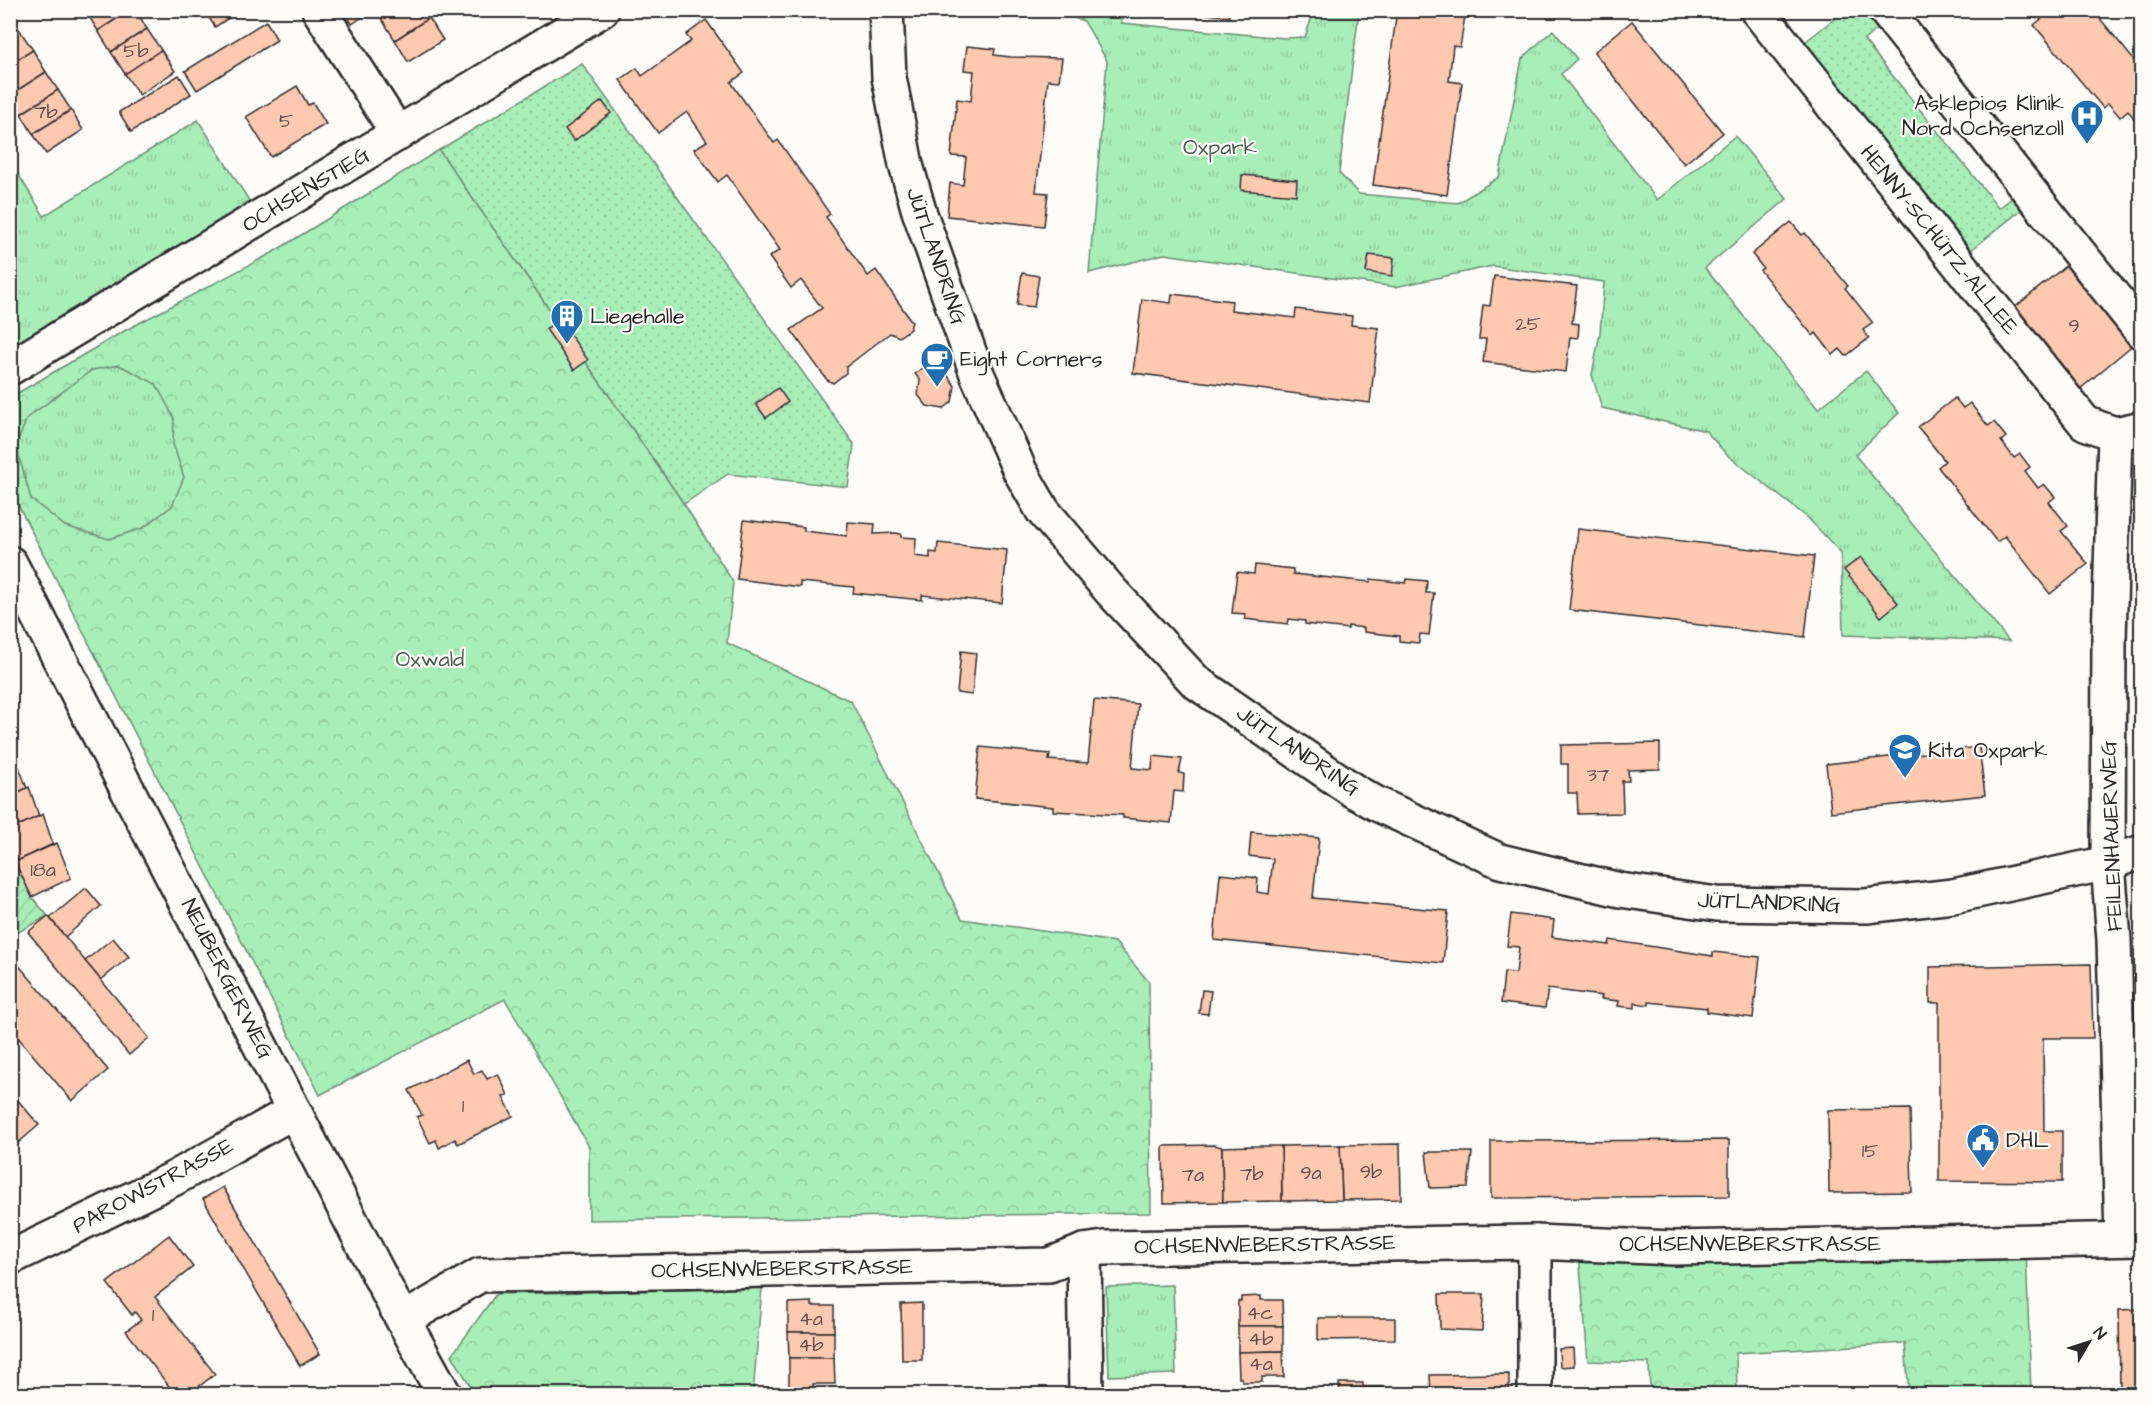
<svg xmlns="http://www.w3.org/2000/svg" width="2152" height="1405" font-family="'Architects Daughter',sans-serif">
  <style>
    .grass { fill: url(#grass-dots); stroke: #6a8c72; stroke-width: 1.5 }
    .forest { fill: url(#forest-crowns); stroke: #6a8c72; stroke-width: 1.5 }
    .park { fill: url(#park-tufts); stroke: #6a8c72; stroke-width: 1.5 }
    .garden { fill: url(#garden-furrows); stroke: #6a8c72; stroke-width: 1.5 }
    .building { fill: #fec8b1; stroke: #2b2b2b; stroke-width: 1.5 }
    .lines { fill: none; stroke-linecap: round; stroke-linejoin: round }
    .minor-casing { stroke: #2b2b2b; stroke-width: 38 }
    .minor { stroke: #fdfcf7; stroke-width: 33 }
    .labels { text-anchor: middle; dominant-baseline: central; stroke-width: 4.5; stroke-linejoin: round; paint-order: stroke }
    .number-label { font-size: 20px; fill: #60524c }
    .poi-label { font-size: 22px; fill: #2b2b2b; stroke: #fdfcf7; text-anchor: start }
    .park-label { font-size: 22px; fill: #4a5c4e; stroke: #fdfcf7 }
    .street-label { font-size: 22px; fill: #2b2b2b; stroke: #fdfcf7 }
  </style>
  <defs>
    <pattern id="grass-dots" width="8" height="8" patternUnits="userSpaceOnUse" patternTransform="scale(1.5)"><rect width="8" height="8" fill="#a8eeb9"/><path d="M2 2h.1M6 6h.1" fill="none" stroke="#91cc9f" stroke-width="1.8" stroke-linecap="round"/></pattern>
    <pattern id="forest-crowns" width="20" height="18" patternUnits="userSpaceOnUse" patternTransform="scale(1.5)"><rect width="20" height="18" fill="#a8eeb9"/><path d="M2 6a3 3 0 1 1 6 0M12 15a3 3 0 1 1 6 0" fill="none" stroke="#91cc9f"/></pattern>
    <pattern id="park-tufts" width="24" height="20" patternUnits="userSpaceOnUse" patternTransform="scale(1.5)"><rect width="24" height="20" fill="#a8eeb9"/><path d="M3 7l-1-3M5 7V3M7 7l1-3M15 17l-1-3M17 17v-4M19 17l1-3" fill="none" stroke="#91cc9f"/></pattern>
    <pattern id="garden-furrows" width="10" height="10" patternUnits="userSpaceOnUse" patternTransform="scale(1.5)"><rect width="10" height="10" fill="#a8eeb9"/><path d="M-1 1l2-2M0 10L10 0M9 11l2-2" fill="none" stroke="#91cc9f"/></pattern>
  </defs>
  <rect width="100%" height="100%" fill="#fdfcf7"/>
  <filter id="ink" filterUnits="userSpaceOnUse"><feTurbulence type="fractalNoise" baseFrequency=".0167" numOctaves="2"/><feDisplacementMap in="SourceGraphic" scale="12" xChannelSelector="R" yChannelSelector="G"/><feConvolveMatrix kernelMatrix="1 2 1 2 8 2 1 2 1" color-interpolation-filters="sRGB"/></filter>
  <g filter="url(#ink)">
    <g class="grass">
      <polygon points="1844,11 1869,11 1881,26 1864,40 1999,208 2017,194 2026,206 1965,255 1800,46"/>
      <polygon points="582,64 854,444 848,487 728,474 684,504 439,150"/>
    </g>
    <g class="forest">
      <polygon points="439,150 684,504 733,582 727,643 851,701 962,919 1115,942 1149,982 1151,1213 589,1220 589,1147 505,999 320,1095 11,491 11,397 124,331 272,253"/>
      <polygon points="2026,1249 2031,1394 1909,1394 1905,1343 1736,1353 1737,1394 1650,1394 1649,1363 1588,1361 1579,1255"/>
      <polygon points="762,1288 753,1394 475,1394 452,1355 496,1294"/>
    </g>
    <g class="park">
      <polygon points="1049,11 1122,11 1121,23 1285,38 1305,37 1314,11 1359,11 1339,173 1359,194 1458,203 1499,177 1522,59 1553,30 1577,59 1561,74 1657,200 1735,136 1787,199 1705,268 1818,409 1866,371 1899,413 1855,455 2009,641 1843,635 1841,553 1808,518 1726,454 1706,431 1602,408 1592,375 1600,333 1604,282 1493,266 1395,287 1164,254 1089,273 1107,61 1084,21"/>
      <polygon points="198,120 250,202 11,350 10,161 44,216"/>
      <polygon points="119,365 156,384 174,418 173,444 184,477 172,506 143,528 109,539 65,526 31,499 16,446 27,418 92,370"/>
      <polygon points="1173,1285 1176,1374 1109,1376 1106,1287"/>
    </g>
    <polygon class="garden" points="10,852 32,897 48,916 11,936"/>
    <g class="building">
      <polygon points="85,10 130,10 98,31"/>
      <polygon points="130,10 136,10 147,29 111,52 98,31"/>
      <polygon points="204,10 241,10 215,27"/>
      <polygon points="344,10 373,10 352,24"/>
      <polygon points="393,10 425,10 429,18 395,40 381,18"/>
      <polygon points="1178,10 1230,10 1229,17"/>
      <polygon points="1397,10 1466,10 1460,47 1453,46 1449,81 1462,83 1447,195 1373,185"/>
      <polygon points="2052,10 2093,10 2142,70 2142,76 2138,79 2142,83 2142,115 2135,120 2128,110 2120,117 2108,103 2103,108 2034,25"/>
      <polygon points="429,18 443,40 408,62 395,40"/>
      <polygon points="706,20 744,73 731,82 737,91 774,143 778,140 830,214 826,217 868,276 876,270 912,322 910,329 899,337 890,333 846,367 846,373 833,383 827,380 791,330 822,308 801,280 791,288 769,257 780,250 727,175 718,182 694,149 707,141 687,112 658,133 620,80 637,68 642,76 691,41 686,35"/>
      <polygon points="266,21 277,40 197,90 185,71"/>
      <polygon points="1632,21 1723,133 1684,164 1594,52"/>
      <polygon points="19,29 33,50 10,64 10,34"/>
      <polygon points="147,29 161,50 125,74 111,52"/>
      <polygon points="967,46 995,49 994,55 1011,57 1062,58 1059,81 1048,80 1036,192 1048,193 1044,226 947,216 950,183 963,185 966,157 951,156 957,99 971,101 974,71 964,70"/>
      <polygon points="33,50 46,72 10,95 10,64"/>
      <polygon points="161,50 175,71 139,95 125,74"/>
      <polygon points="46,72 58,90 21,114 10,95"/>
      <polygon points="179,75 191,94 131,132 119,112"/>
      <polygon points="297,86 308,105 313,103 326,124 271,157 246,117"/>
      <polygon points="58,90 71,110 33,134 21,114"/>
      <polygon points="602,101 611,113 574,141 565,129"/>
      <polygon points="71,110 83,130 46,154 33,134"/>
      <polygon points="1242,175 1297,180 1296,195 1241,190"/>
      <polygon points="1791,222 1802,235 1805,233 1809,238 1848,286 1845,288 1873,323 1863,330 1869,338 1846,356 1840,349 1833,355 1816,333 1813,336 1760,270 1763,268 1752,254"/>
      <polygon points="1369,255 1394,258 1392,276 1366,272"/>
      <polygon points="2069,263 2135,343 2080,389 2014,308"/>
      <polygon points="1022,273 1039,276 1034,307 1017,305"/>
      <polygon points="1494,276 1577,286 1572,323 1579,324 1578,338 1570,337 1566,372 1483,362 1486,339 1479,339 1483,305 1490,306"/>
      <polygon points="1172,294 1232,301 1231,310 1295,318 1296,309 1352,316 1351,325 1379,328 1370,403 1133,373 1142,299 1171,303"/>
      <polygon points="560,320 588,360 574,370 546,329"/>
      <polygon points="927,365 933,372 946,373 955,386 952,402 943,409 927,406 918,395 920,380 915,374"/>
      <polygon points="778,388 788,402 766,418 756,404"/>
      <polygon points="1955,398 1963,408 1970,403 1988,426 1994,422 2006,437 2001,441 2014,458 2020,454 2030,467 2025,471 2038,488 2044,484 2055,497 2049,502 2068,526 2061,531 2088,564 2050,594 2005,536 1997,542 1938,467 1945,461 1918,427"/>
      <polygon points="744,520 804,527 804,531 847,536 848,522 875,524 874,534 895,533 901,534 901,537 916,538 915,556 930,558 930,552 937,553 938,543 1007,550 1002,603 922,595 922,600 853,593 854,587 800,582 800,587 737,579"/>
      <polygon points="1578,529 1814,556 1805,637 1569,610"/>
      <polygon points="1861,557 1898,603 1881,617 1844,570"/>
      <polygon points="1255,565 1293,569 1293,574 1370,582 1371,579 1406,583 1407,579 1427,581 1426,593 1434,593 1429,635 1420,634 1419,643 1399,641 1399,636 1364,632 1364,628 1348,626 1348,629 1305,624 1305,621 1289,619 1288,624 1245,619 1246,614 1232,613 1237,572 1254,574"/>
      <polygon points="961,651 976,653 972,695 957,693"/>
      <polygon points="1094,700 1138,704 1132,768 1152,770 1153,756 1182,759 1179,773 1184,774 1183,792 1174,791 1171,823 1123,818 1123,815 1053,811 1053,807 975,799 980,747 1050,754 1049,760 1088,763"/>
      <polygon points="1660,743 1660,769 1628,770 1629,781 1622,781 1623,813 1578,814 1577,793 1568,793 1568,764 1561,764 1561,745"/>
      <polygon points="1979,747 1985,795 1831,812 1826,764"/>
      <polygon points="16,759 27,788 10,796 10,762"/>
      <polygon points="29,787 39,816 10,830 10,796"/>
      <polygon points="43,814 53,844 15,862 10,852 10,830"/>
      <polygon points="1251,832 1319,838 1313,898 1448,911 1443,963 1214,940 1220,874 1258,878 1257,892 1269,894 1273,859 1249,856"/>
      <polygon points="57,843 71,878 32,897 15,862"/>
      <polygon points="86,888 101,906 65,937 50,918"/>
      <polygon points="1511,914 1554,920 1552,937 1609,945 1610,940 1713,956 1713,952 1760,957 1753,1018 1707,1012 1707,1008 1649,1002 1649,1005 1635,1003 1635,1008 1618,1006 1619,1001 1601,999 1602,996 1548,989 1545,1008 1501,1003 1504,972 1516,973 1519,947 1507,946"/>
      <polygon points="48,916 149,1038 129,1055 28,932"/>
      <polygon points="113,938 129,957 101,980 85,961"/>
      <polygon points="10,955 108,1070 72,1101 10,1028"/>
      <polygon points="2091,964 2093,1038 2043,1038 2044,1131 2062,1131 2062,1182 1939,1181 1939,1003 1930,1003 1930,967"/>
      <polygon points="1202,990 1211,991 1208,1014 1199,1013"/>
      <polygon points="467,1060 474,1074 482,1070 487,1079 498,1074 508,1095 503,1097 513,1116 458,1144 455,1139 439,1148 436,1140 430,1143 417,1117 422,1115 409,1090"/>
      <polygon points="10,1091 39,1125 18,1143 10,1134"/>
      <polygon points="1910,1109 1912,1192 1829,1193 1828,1110"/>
      <polygon points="1729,1140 1729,1196 1491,1198 1491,1141"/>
      <polygon points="1400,1144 1401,1199 1342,1200 1340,1145"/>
      <polygon points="1214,1145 1222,1147 1223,1202 1164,1203 1163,1146"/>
      <polygon points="1340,1145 1342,1200 1282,1201 1281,1146"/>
      <polygon points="1253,1146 1281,1146 1282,1201 1223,1202 1222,1147"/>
      <polygon points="1426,1152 1472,1152 1468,1187 1430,1188"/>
      <polygon points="223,1187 320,1354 300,1366 203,1199"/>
      <polygon points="169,1235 193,1267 155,1297 215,1374 189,1394 175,1394 126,1331 141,1320 135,1312 132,1315 107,1283"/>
      <polygon points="1439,1294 1484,1294 1482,1331 1440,1329"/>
      <polygon points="1261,1296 1261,1300 1282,1300 1283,1326 1238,1326 1238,1301 1241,1301 1241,1297"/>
      <polygon points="812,1302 812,1306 834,1306 834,1332 788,1332 788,1303"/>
      <polygon points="922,1303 922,1360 902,1360 901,1304"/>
      <polygon points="2142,1309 2142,1394 2120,1394 2119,1310"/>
      <polygon points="1318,1318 1395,1318 1395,1339 1318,1340"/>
      <polygon points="1238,1326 1283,1326 1283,1351 1238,1352"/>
      <polygon points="788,1332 834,1332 834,1358 789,1358"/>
      <polygon points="1573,1348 1574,1366 1560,1367 1559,1349"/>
      <polygon points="1283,1351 1284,1377 1262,1377 1262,1382 1242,1382 1242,1378 1239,1378 1238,1352"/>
      <polygon points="789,1358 834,1358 835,1384 813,1384 813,1389 789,1389"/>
      <polygon points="1509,1374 1509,1394 1431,1394 1430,1375"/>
      <polygon points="1339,1383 1363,1383 1363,1387 1385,1387 1385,1394 1340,1394"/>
      <polygon points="1632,1390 1632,1394 1592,1394 1592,1391"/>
    </g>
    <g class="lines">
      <g class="minor-casing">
        <g id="minor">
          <polyline points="319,10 398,134"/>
          <polyline points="886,10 889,77 906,165 919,211 977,374 1020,471 1043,511 1111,591 1196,682 1354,791 1377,804 1500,861 1620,890 1717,904 1866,906 1953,896 2108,863 2142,852"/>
          <polyline points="1757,10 2085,423 2115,434 2142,428"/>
          <polyline points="1885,10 2142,332"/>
          <polyline points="10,368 602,10"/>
          <polyline points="2115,434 2109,639 2108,863 2114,940 2122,1239"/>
          <polyline points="10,563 392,1300 444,1394"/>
          <polyline points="1084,1251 1086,1394"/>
          <polyline points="10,1258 173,1179 294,1111"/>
          <polyline points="403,1320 480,1275 1049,1265 1084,1251 1104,1248 1535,1242 1674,1248 2142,1239"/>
          <polyline points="1535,1394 1535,1242"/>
        </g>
      </g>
      <use href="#minor" class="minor"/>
    </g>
  </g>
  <defs>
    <g id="hospital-pin" transform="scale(1.725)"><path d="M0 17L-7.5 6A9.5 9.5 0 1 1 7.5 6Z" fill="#1f6fb2" stroke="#fdfcf7"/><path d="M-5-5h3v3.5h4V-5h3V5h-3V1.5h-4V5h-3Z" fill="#fff"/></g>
    <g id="building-pin" transform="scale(1.725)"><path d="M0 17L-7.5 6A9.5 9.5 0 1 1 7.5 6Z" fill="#1f6fb2" stroke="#fdfcf7"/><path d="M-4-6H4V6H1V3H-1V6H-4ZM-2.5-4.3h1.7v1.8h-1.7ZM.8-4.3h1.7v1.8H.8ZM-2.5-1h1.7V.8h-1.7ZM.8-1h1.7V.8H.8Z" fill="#fff"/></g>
    <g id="cafe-pin" transform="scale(1.725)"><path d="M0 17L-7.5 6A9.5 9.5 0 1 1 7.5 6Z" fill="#1f6fb2" stroke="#fdfcf7"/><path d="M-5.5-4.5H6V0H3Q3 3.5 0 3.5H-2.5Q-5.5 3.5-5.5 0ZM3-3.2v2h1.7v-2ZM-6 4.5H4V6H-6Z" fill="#fff"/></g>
    <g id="school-pin" transform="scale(1.725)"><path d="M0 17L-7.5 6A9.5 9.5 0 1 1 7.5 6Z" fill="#1f6fb2" stroke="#fdfcf7"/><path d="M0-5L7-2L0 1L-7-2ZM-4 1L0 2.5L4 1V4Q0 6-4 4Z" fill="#fff"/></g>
    <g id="civic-pin" transform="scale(1.725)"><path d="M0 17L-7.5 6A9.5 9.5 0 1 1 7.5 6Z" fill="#1f6fb2" stroke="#fdfcf7"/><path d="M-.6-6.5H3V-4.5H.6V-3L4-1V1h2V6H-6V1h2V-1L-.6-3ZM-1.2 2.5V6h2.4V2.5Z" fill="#fff"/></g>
  </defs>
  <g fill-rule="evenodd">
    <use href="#hospital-pin" x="2087" y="116"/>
    <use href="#building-pin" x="567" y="316"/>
    <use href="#cafe-pin" x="937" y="359"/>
    <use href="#school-pin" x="1905" y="750"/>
    <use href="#civic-pin" x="1983" y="1140"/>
  </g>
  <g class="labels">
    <g class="number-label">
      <text x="136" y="51">5b</text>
      <text x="46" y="112">7b</text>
      <text x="286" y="121">5</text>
      <text x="1528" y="324">25</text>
      <text x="2074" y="326">9</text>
      <text x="1598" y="775">37</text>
      <text x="43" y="870">18a</text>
      <text x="463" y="1106">1</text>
      <text x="1870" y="1151">15</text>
      <text x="1371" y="1172">9b</text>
      <text x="1311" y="1173">9a</text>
      <text x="1252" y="1174">7b</text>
      <text x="1193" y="1175">7a</text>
      <text x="1260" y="1313">4c</text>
      <text x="153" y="1315">1</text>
      <text x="811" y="1319">4a</text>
      <text x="1261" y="1339">4b</text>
      <text x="811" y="1345">4b</text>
      <text x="1261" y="1364">4a</text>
    </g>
    <g class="poi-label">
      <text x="2064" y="103" text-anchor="end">Asklepios Klinik<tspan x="2064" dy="25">Nord Ochsenzoll</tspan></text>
      <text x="590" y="316">Liegehalle</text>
      <text x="960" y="359">Eight Corners</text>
      <text x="1928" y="750">Kita Oxpark</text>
      <text x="2006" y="1140">DHL</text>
    </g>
    <g class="park-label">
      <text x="1220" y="147">Oxpark</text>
      <text x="430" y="659">Oxwald</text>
    </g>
    <g class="street-label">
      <text transform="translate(306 190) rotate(-31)">OCHSENSTIEG</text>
      <text transform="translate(1939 240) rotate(51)">HENNY-SCHÜTZ-ALLEE</text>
      <text transform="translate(936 256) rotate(71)">JÜTLANDRING</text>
      <text transform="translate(1298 751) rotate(34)">JÜTLANDRING</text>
      <text transform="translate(2112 836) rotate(-92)">FEILENHAUERWEG</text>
      <text transform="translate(1769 903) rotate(2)">JÜTLANDRING</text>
      <text transform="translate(227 979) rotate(63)">NEUBERGERWEG</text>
      <text transform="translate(153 1186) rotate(-28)">PAROWSTRASSE</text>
      <text x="1750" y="1244">OCHSENWEBERSTRASSE</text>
      <text transform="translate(1265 1245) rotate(-1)">OCHSENWEBERSTRASSE</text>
      <text transform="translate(782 1269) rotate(-1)">OCHSENWEBERSTRASSE</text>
    </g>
  </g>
  <rect width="2152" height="1405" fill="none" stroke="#fdfcf7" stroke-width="36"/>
  <rect x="18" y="18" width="2116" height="1369" fill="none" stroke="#2b2b2b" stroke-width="2" filter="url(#ink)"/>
  <g transform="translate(2089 1342) rotate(51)" stroke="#fdfcf7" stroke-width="4.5" paint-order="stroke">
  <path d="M0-4.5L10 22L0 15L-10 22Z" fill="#2b2b2b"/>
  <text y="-9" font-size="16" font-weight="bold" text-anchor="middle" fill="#2b2b2b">N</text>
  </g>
</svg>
